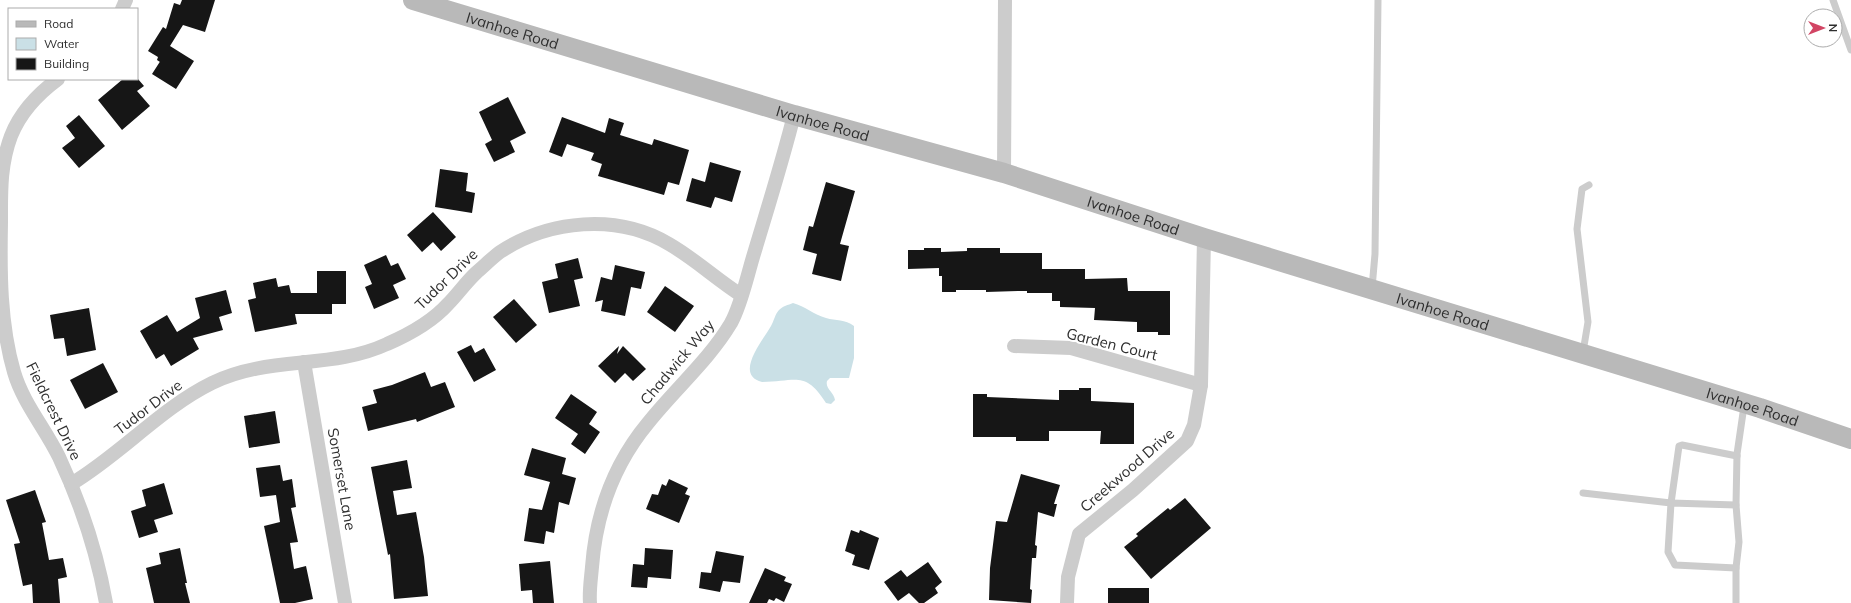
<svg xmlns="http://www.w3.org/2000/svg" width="1851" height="603" font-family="Mulish,sans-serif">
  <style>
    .water { fill: #cae0e6 }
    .building { fill: #161616 }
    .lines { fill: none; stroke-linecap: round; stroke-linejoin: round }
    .lane { stroke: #ccc; stroke-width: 7 }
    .street { stroke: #ccc; stroke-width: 14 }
    .secondary { stroke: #b9b9b9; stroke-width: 20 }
    .labels { text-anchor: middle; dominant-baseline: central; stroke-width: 4; stroke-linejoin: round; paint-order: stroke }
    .street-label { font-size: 15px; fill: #2f2f2f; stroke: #fff }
  </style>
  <rect width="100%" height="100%" fill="#fff"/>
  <path class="water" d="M793,303c12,3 21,12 33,15 10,3 19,1 28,8v32l-5,20h-19l-3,3c-2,8 7,11 8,19l-4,4 -5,-1c-21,-33 -30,-21 -64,-21 -29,-7 2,-43 9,-56 3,-5 4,-12 8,-16 4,-4 9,-5 14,-7z"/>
  <g class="building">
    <polygon points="182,0 215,0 205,32 183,25 170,46 194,61 176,89 152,74 161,60 160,62 157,60 158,57 148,51 163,27 166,29 174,3 180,5"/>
    <polygon points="123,79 138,79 144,86 137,91 150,106 122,130 98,100"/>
    <polygon points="508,97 526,133 510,141 515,152 494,162 485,144 492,140 479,112"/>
    <polygon points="79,115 105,146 79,168 62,148 75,138 66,126"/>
    <polygon points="562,117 605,133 609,118 624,123 620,135 652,145 654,139 689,150 679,185 668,182 664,195 598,176 602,164 591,160 594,153 567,144 562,157 549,152"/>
    <polygon points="710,162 741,171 732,202 715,197 711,208 686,201 692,178 705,182"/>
    <polygon points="440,169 468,173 466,191 475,193 472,213 435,207"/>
    <polygon points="826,182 855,191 840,244 849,246 841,281 812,274 817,254 803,250 809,226 813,227"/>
    <polygon points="433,212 456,237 441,251 433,242 422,252 407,235"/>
    <polygon points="924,248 941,248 941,252 967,251 967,248 1000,248 1000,253 1042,253 1042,269 1085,269 1085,279 1127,278 1128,291 1170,291 1170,335 1158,335 1158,332 1137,332 1137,322 1094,320 1095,308 1060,307 1060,301 1052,301 1052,293 1027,293 1027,291 1018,291 986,292 986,290 956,290 956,292 942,292 942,276 939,276 939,268 908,269 908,250 924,250"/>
    <polygon points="386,255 391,266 398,263 406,279 393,285 399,298 374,309 365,287 372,284 364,265"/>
    <polygon points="578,258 583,278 574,280 580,306 549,313 542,282 558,278 555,264"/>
    <polygon points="615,265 645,272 641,289 631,287 625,316 601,311 603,300 595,302 601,277 612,280"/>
    <polygon points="317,271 346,271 346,304 332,304 332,314 295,314 297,324 255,332 248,300 256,298 253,283 276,278 278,287 289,285 291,293 317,293"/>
    <polygon points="665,286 694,306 675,332 647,312"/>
    <polygon points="226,290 232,313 219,317 223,330 193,338 199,349 171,366 164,354 156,359 140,331 167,315 177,332 200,318 195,298"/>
    <polygon points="514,299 537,325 516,343 493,317"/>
    <polygon points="89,308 96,350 67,356 64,338 54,339 50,315"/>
    <polygon points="471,345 475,353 484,348 496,370 474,382 457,352"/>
    <polygon points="619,346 617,354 623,346 646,369 633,381 625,373 615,383 598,366"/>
    <polygon points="103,363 118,392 85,409 70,380"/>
    <polygon points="425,372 431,387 445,382 455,407 417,422 416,419 368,431 362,407 377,403 373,390 392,385"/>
    <polygon points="1079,388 1091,388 1091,401 1134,403 1134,444 1100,444 1101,431 1049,431 1049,441 1016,441 1016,437 973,437 973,394 987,394 987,397 1059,400 1059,390 1079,390"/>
    <polygon points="571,394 597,412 589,424 600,432 585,454 571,444 578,434 555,418"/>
    <polygon points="275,411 280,443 249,448 244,416"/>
    <polygon points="532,448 566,458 562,474 576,478 569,505 559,502 554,533 546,531 544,544 524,541 529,508 542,510 550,482 524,475"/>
    <polygon points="407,460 412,488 393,491 397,515 416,512 424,557 428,596 394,599 390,554 388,555 371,467"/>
    <polygon points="280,465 283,481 292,479 296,507 291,508 298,542 290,543 294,569 306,566 313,599 295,603 280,603 264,526 280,522 276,495 260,497 256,468"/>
    <polygon points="1021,474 1060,485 1054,504 1057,504 1054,517 1038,512 1035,545 1037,546 1036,558 1032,558 1030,589 1032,590 1031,603 989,600 990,568 996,521 1007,522"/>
    <polygon points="669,479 688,488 685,494 690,496 679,523 646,509 652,494 658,495 662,484 666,486"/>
    <polygon points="164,483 173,514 154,520 158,532 139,538 131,511 146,506 142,490"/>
    <polygon points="35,490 46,522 42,523 49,560 63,558 67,577 58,579 60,603 33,603 32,584 23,586 14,544 20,543 6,500"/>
    <polygon points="1185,498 1211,528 1151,579 1124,547 1138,536 1136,534 1168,508 1170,510"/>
    <polygon points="851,530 859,533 860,530 879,538 869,570 852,565 855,555 845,551"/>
    <polygon points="180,548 187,583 185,583 190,603 154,603 146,568 161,564 159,553"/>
    <polygon points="645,548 673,550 671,579 648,577 647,588 631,587 633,564 644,565"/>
    <polygon points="716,551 744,556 740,583 723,581 720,592 699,588 701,572 711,573"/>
    <polygon points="550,561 554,603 533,603 532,590 521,591 519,564"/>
    <polygon points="928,562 942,582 935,588 938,593 924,603 919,603 909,593 898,601 884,582 901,570 907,577"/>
    <polygon points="765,568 786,577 784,581 792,584 784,602 776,598 774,601 769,599 767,603 749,603"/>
    <rect x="1108" y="588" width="41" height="15"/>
  </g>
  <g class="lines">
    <g class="lane">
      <polyline points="1833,0 1851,50"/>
      <polyline points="1372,288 1375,254 1378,0"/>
      <polyline points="1583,352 1588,322 1577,229 1582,189 1589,185"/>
      <polyline points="1583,493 1671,503 1679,446 1682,445 1737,456"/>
      <polyline points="1736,505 1671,503 1668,552 1675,565 1736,568"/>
      <polyline points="1736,603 1736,568 1739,542 1736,505 1737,454 1744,406"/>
    </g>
    <g class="street">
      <polyline points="122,9 126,0"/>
      <path d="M58,79c-19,14 -38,34 -47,57 -11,29 -10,57 -10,86 -1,50 -1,102 13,150 9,31 31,56 45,85 22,47 38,95 47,146"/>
      <polyline points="1004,173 1005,0"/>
      <polyline points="1014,346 1071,348 1201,385"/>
      <polyline points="304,362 345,603"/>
      <path d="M71,484c49,-29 90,-76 141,-101 57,-28 119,-13 175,-39 23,-10 45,-22 61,-40 10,-10 18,-22 29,-32 7,-6 15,-14 23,-20 49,-32 117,-39 169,-8 26,15 47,35 72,51"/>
      <path d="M590,603c-1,-12 1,-24 2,-36 4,-53 22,-103 56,-144 27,-34 61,-63 83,-100 10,-18 16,-46 22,-66 14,-47 29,-94 41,-142"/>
      <polyline points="1067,603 1068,577 1079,534 1133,490 1187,441 1194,425 1201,385 1204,238"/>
    </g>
    <path class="secondary" id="s1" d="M413,0l381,115 210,58 200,65 556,170 91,31"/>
  </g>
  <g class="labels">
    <g class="street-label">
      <text stroke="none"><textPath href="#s1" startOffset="104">Ivanhoe Road</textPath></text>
      <text stroke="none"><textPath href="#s1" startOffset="428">Ivanhoe Road</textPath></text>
      <text stroke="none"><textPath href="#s1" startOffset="752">Ivanhoe Road</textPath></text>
      <text transform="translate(446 279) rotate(-44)">Tudor Drive</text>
      <text stroke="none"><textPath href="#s1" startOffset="1076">Ivanhoe Road</textPath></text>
      <text transform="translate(1112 344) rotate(14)">Garden Court</text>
      <text transform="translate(677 362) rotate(-50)">Chadwick Way</text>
      <text transform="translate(148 407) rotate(-37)">Tudor Drive</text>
      <text stroke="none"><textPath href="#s1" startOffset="1400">Ivanhoe Road</textPath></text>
      <text transform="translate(54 411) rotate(64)">Fieldcrest Drive</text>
      <text transform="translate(1127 470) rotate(-41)">Creekwood Drive</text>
      <text transform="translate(342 479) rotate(80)">Somerset Lane</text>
    </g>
  </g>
  <rect x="8" y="8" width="130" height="72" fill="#ffffff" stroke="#acacac"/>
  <rect x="16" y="21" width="20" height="6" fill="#b9b9b9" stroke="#acacac"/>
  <text x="44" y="28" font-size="12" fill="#2f2f2f">Road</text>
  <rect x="16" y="38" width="20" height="12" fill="#cae0e6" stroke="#acacac"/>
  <text x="44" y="48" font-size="12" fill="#2f2f2f">Water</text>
  <rect x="16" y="58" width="20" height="12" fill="#161616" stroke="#acacac"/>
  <text x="44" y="68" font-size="12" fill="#2f2f2f">Building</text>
  <g transform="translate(1823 28) rotate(90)"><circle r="19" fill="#ffffff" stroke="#acacac"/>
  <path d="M0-3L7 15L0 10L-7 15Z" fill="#d24564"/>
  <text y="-6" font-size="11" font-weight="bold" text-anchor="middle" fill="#2f2f2f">N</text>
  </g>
</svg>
